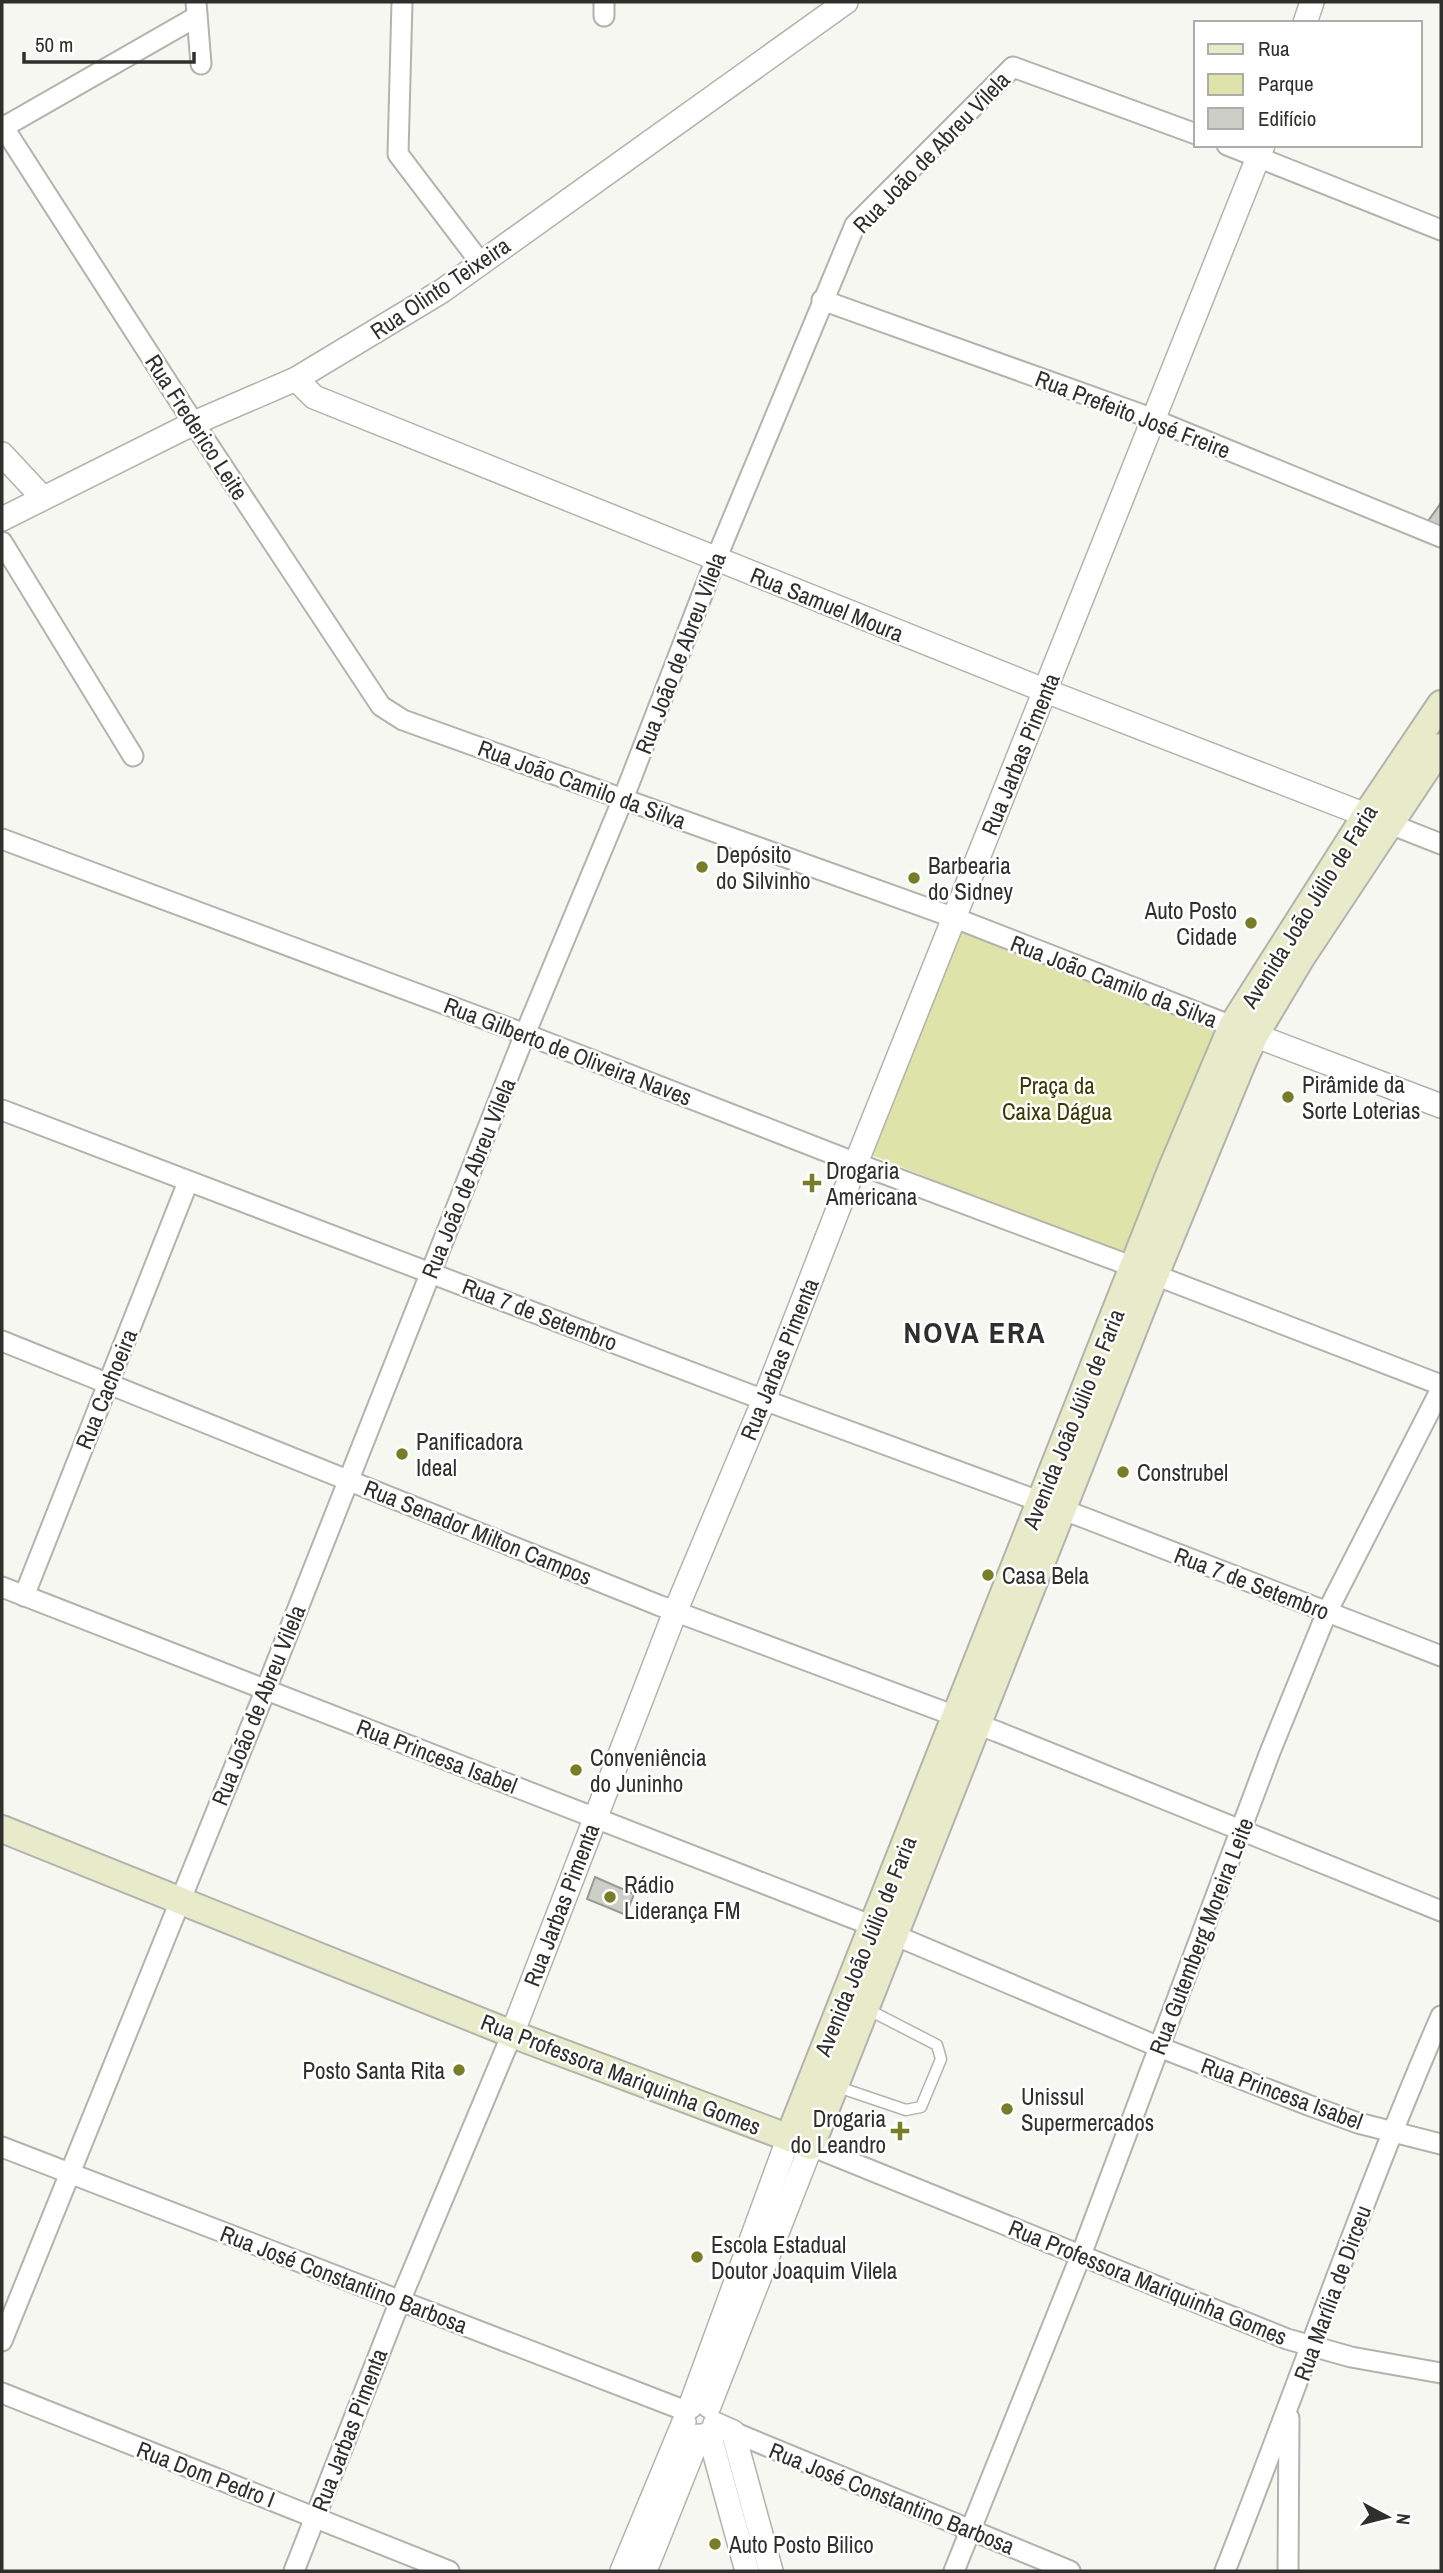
<svg xmlns="http://www.w3.org/2000/svg" width="1443" height="2573" font-family="'Archivo Narrow',sans-serif">
  <style>
    .green { fill: #dde3a9 }
    .building { fill: #cdcec8; stroke: #989993; stroke-width: 2 }
    .lines { fill: none; stroke-linecap: round; stroke-linejoin: round }
    .service-casing { stroke: #b2b3ac; stroke-width: 13 }
    .minor-casing { stroke: #b2b3ac; stroke-width: 23 }
    .tertiary-casing { stroke: #b2b3ac; stroke-width: 26 }
    .secondary-casing { stroke: #b2b3ac; stroke-width: 30 }
    .service { stroke: #fff; stroke-width: 10 }
    .minor { stroke: #fff; stroke-width: 19 }
    .tertiary { stroke: #fff; stroke-width: 23 }
    .secondary { stroke: #e8ebc9; stroke-width: 26 }
    .poi-dot { fill: #787e28; stroke: #fff; stroke-width: 2.5 }
    .labels { text-anchor: middle; dominant-baseline: central; stroke-width: 5; stroke-linejoin: round; paint-order: stroke }
    .street-label { font-size: 23px; fill: #2f2f2c; stroke: #fff }
    .poi-label { font-size: 23px; fill: #2f2f2c; stroke: #fff; text-anchor: start }
    .park-label { font-size: 23px; fill: #383b00; stroke: #fff }
    .district-label { font-size: 30px; font-weight: bold; letter-spacing: 2px; fill: #2f2f2c; stroke: #fff }
  </style>
  <rect width="100%" height="100%" fill="#f6f7f1"/>
  <polygon class="green" points="959,929 1225,1032 1130,1259 864,1152"/>
  <g class="building">
    <polygon points="1441,503 1441,532 1425,525"/>
    <polygon points="595,1877 634,1894 626,1915 587,1899"/>
  </g>
  <g class="lines">
    <g class="service-casing">
      <polyline id="service" points="835,2086 906,2110 921,2107 941,2059 937,2045 867,2009"/>
    </g>
    <g class="minor-casing">
      <g id="minor">
        <polyline points="196,2 201,64"/>
        <polyline points="402,2 398,154 480,262"/>
        <polyline points="604,16 604,2"/>
        <polyline points="2,125 182,405 381,706 403,720 955,918 1232,1026"/>
        <polyline points="2,128 196,17"/>
        <polyline points="1227,145 1441,230"/>
        <polyline points="822,300 1140,414 1441,537"/>
        <polyline points="2,542 133,756"/>
        <polyline points="1390,824 1441,844"/>
        <polyline points="2,839 525,1034 869,1168 1155,1275 1441,1385"/>
        <polyline points="2,1110 764,1400 1085,1518 1441,1656"/>
        <polyline points="2,1341 658,1605 998,1732 1441,1911"/>
        <polyline points="2,1587 873,1926 1159,2047 1308,2105 1358,2123 1441,2144"/>
        <polyline points="24,1596 188,1182"/>
        <polyline points="811,2146 1287,2339 1351,2357 1441,2373"/>
        <polyline points="2,2147 686,2411"/>
        <polyline points="2,2341 266,1689 525,1034 623,799 716,559 855,225 1013,67 1196,134"/>
        <polyline points="2,2393 449,2571"/>
        <polyline points="733,2432 1070,2571"/>
        <polyline points="294,2571 400,2301 512,2034"/>
        <polyline points="954,2571 1081,2255 1270,1752 1327,1612 1441,1389"/>
        <path d="M1225,2571c73,-185 137,-373 216,-555"/>
        <polyline points="1288,2571 1289,2418"/>
      </g>
    </g>
    <g class="tertiary-casing">
      <g id="tertiary">
        <polyline points="1305,23 1312,2"/>
        <polyline points="296,379 314,397 1046,691 1381,821"/>
        <polyline points="2,454 43,498"/>
        <polyline points="2,519 194,423 296,379 442,291 846,2"/>
        <polyline points="1238,1029 1441,1106"/>
        <polyline points="512,2034 675,1612 764,1400 856,1163 1263,145"/>
        <polyline points="709,2406 811,2146"/>
        <polyline points="690,2407 789,2137"/>
        <polyline points="715,2424 733,2432 771,2571"/>
        <polyline points="709,2433 747,2571"/>
        <polyline points="622,2571 684,2422"/>
        <polyline points="645,2571 699,2436"/>
      </g>
    </g>
    <g class="secondary-casing">
      <g id="secondary">
        <polyline points="2,1829 512,2034 811,2146 1155,1275 1243,1061 1255,1035 1301,958 1441,747"/>
        <polyline points="789,2137 1172,1168 1232,1026 1366,815 1441,704"/>
      </g>
    </g>
    <use href="#service" class="service"/>
    <use href="#minor" class="minor"/>
    <use href="#tertiary" class="tertiary"/>
    <use href="#secondary" class="secondary"/>
  </g>
  <g class="poi-dot">
    <circle cx="702" cy="867" r="7"/>
    <circle cx="914" cy="878" r="7"/>
    <circle cx="1251" cy="923" r="7"/>
    <circle cx="1288" cy="1097" r="7"/>
    <path d="M808.5 1172.5h7v7h7v7h-7v7h-7v-7h-7v-7h7z"/>
    <circle cx="402" cy="1454" r="7"/>
    <circle cx="1123" cy="1472" r="7"/>
    <circle cx="988" cy="1575" r="7"/>
    <circle cx="576" cy="1770" r="7"/>
    <circle cx="610" cy="1897" r="7"/>
    <circle cx="459" cy="2070" r="7"/>
    <circle cx="1007" cy="2109" r="7"/>
    <path d="M896.5 2120.5h7v7h7v7h-7v7h-7v-7h-7v-7h7z"/>
    <circle cx="697" cy="2257" r="7"/>
    <circle cx="715" cy="2544" r="7"/>
  </g>
  <g class="labels">
    <g class="street-label">
      <text transform="translate(931 152) rotate(-46)">Rua João de Abreu Vilela</text>
      <text transform="translate(440 288) rotate(-34)">Rua Olinto Teixeira</text>
      <text transform="translate(1133 414) rotate(21)">Rua Prefeito José Freire</text>
      <text transform="translate(197 427) rotate(57)">Rua Frederico Leite</text>
      <text transform="translate(827 604) rotate(22)">Rua Samuel Moura</text>
      <text transform="translate(680 653) rotate(-69)">Rua João de Abreu Vilela</text>
      <text transform="translate(1020 754) rotate(-68)">Rua Jarbas Pimenta</text>
      <text transform="translate(582 784) rotate(20)">Rua João Camilo da Silva</text>
      <text transform="translate(1309 906) rotate(-58)">Avenida João Júlio de Faria</text>
      <text transform="translate(1114 981) rotate(21)">Rua João Camilo da Silva</text>
      <text transform="translate(568 1051) rotate(21)">Rua Gilberto de Oliveira Naves</text>
      <text transform="translate(468 1178) rotate(-68)">Rua João de Abreu Vilela</text>
      <text transform="translate(540 1314) rotate(21)">Rua 7 de Setembro</text>
      <text transform="translate(779 1359) rotate(-68)">Rua Jarbas Pimenta</text>
      <text transform="translate(106 1389) rotate(-68)">Rua Cachoeira</text>
      <text transform="translate(1073 1419) rotate(-68)">Avenida João Júlio de Faria</text>
      <text transform="translate(478 1532) rotate(22)">Rua Senador Milton Campos</text>
      <text transform="translate(1252 1583) rotate(21)">Rua 7 de Setembro</text>
      <text transform="translate(258 1705) rotate(-68)">Rua João de Abreu Vilela</text>
      <text transform="translate(437 1756) rotate(21)">Rua Princesa Isabel</text>
      <text transform="translate(561 1905) rotate(-69)">Rua Jarbas Pimenta</text>
      <text transform="translate(1201 1936) rotate(-69)">Rua Gutemberg Moreira Leite</text>
      <text transform="translate(865 1946) rotate(-68)">Avenida João Júlio de Faria</text>
      <text transform="translate(621 2074) rotate(21)">Rua Professora Mariquinha Gomes</text>
      <text transform="translate(1282 2093) rotate(20)">Rua Princesa Isabel</text>
      <text transform="translate(344 2279) rotate(21)">Rua José Constantino Barbosa</text>
      <text transform="translate(1148 2282) rotate(22)">Rua Professora Mariquinha Gomes</text>
      <text transform="translate(1332 2293) rotate(-70)">Rua Marília de Dirceu</text>
      <text transform="translate(349 2430) rotate(-69)">Rua Jarbas Pimenta</text>
      <text transform="translate(206 2474) rotate(21)">Rua Dom Pedro I</text>
      <text transform="translate(892 2498) rotate(22)">Rua José Constantino Barbosa</text>
    </g>
    <g class="poi-label">
      <text x="716" y="854">Depósito<tspan x="716" dy="26">do Silvinho</tspan></text>
      <text x="928" y="865">Barbearia<tspan x="928" dy="26">do Sidney</tspan></text>
      <text x="1237" y="910" text-anchor="end">Auto Posto<tspan x="1237" dy="26">Cidade</tspan></text>
      <text x="1302" y="1084">Pirâmide da<tspan x="1302" dy="26">Sorte Loterias</tspan></text>
      <text x="826" y="1170">Drogaria<tspan x="826" dy="26">Americana</tspan></text>
      <text x="416" y="1441">Panificadora<tspan x="416" dy="26">Ideal</tspan></text>
      <text x="1137" y="1472">Construbel</text>
      <text x="1002" y="1575">Casa Bela</text>
      <text x="590" y="1757">Conveniência<tspan x="590" dy="26">do Juninho</tspan></text>
      <text x="624" y="1884">Rádio<tspan x="624" dy="26">Liderança FM</tspan></text>
      <text x="445" y="2070" text-anchor="end">Posto Santa Rita</text>
      <text x="1021" y="2096">Unissul<tspan x="1021" dy="26">Supermercados</tspan></text>
      <text x="886" y="2118" text-anchor="end">Drogaria<tspan x="886" dy="26">do Leandro</tspan></text>
      <text x="711" y="2244">Escola Estadual<tspan x="711" dy="26">Doutor Joaquim Vilela</tspan></text>
      <text x="729" y="2544">Auto Posto Bilico</text>
    </g>
    <g class="park-label">
      <text x="1057" y="1085">Praça da<tspan x="1057" dy="26">Caixa Dágua</tspan></text>
    </g>
    <g class="district-label">
      <text x="975" y="1332">NOVA ERA</text>
    </g>
  </g>
  <rect width="1443" height="2573" fill="none" stroke="#2f2f2c" stroke-width="7"/>
  <rect x="1194" y="21" width="228" height="126" fill="#ffffff" stroke="#acacab" stroke-width="2"/>
  <rect x="1208" y="44" width="35" height="10" fill="#e8ebc9" stroke="#acacab" stroke-width="2"/>
  <text x="1258" y="56" font-size="21" fill="#2f2f2c">Rua</text>
  <rect x="1208" y="74" width="35" height="21" fill="#dde3a9" stroke="#acacab" stroke-width="2"/>
  <text x="1258" y="91" font-size="21" fill="#2f2f2c">Parque</text>
  <rect x="1208" y="108" width="35" height="21" fill="#cdcec8" stroke="#acacab" stroke-width="2"/>
  <text x="1258" y="126" font-size="21" fill="#2f2f2c">Edifício</text>
  <g transform="translate(1387 2517) rotate(97)" stroke="#ffffff" stroke-width="5" paint-order="stroke">
  <path d="M0-5L12 26L0 18L-12 26Z" fill="#2f2f2c"/>
  <text y="-10" font-size="19" font-weight="bold" text-anchor="middle" fill="#2f2f2c">N</text>
  </g>
  <path d="M24 52v10h170v-10" fill="none" stroke="#2f2f2c" stroke-width="3.5"/>
  <text x="35" y="52" font-size="21" fill="#2f2f2c" stroke="#ffffff" stroke-width="5" paint-order="stroke">50 m</text>
</svg>
